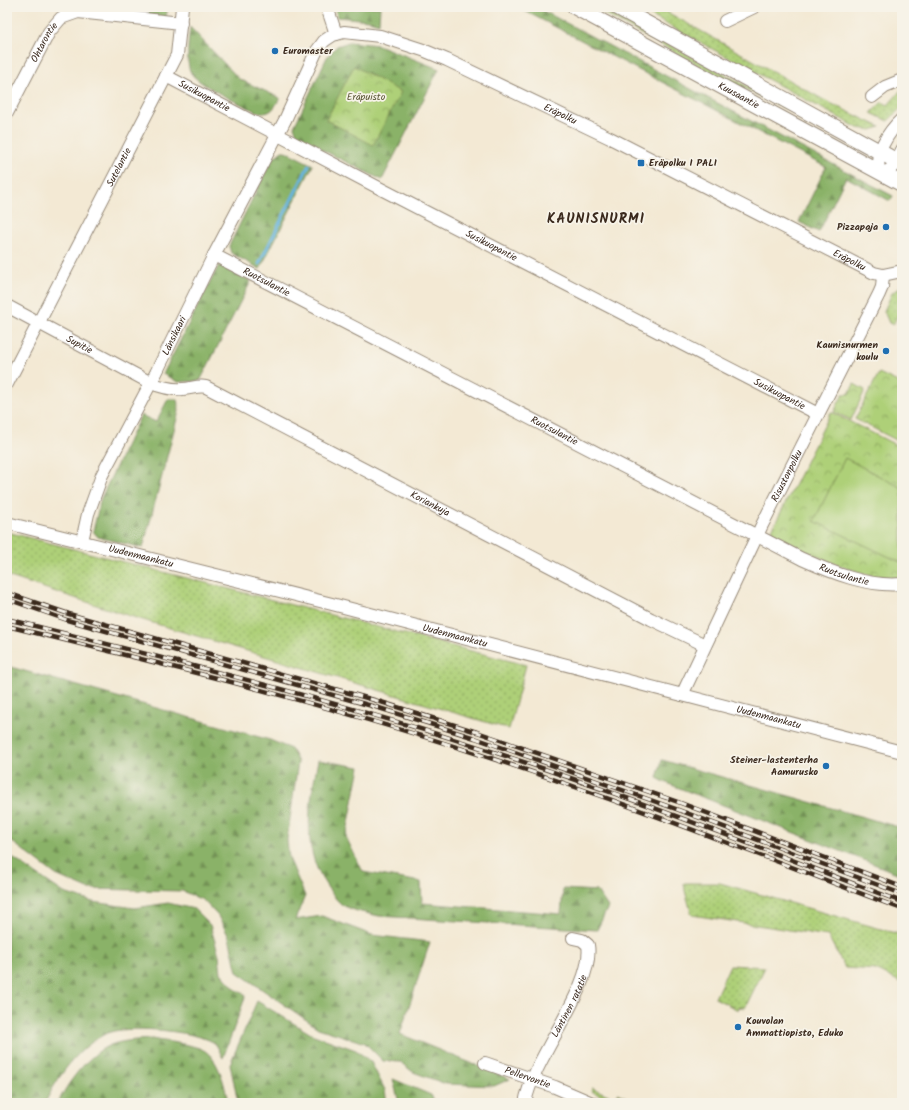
<svg xmlns="http://www.w3.org/2000/svg" width="909" height="1110" font-family="Kalam,sans-serif">
  <style>
    .grass { fill: url(#grass-dots); stroke: #747d4b }
    .forest { fill: url(#forest-firs); stroke: #626e43 }
    .park { fill: url(#park-crowns); stroke: #747d4b }
    .pitch { fill: #aed078; stroke: #747d4b }
    .lines { fill: none; stroke-linecap: round; stroke-linejoin: round }
    .stream { stroke: #66b3e0; stroke-width: 3 }
    .minor-casing { stroke: #978a79; stroke-width: 14 }
    .major-casing { stroke: #978a79; stroke-width: 17 }
    .minor { stroke: #fff; stroke-width: 12 }
    .major { stroke: #fff; stroke-width: 15 }
    .rail-casing { stroke: #3b2a1e; stroke-width: 4.5 }
    .rail { stroke: #f7f3e8; stroke-width: 3; stroke-dasharray: 9; stroke-linecap: butt }
    .poi-dot { fill: #1f6fb2; stroke: #f7f3e8; stroke-width: 1.5 }
    .labels { text-anchor: middle; dominant-baseline: central; stroke-width: 3.5; stroke-linejoin: round; paint-order: stroke }
    .street-label { font-size: 10px; fill: #3b2a1e; stroke: #f7f3e8 }
    .poi-label { font-size: 10px; font-weight: bold; fill: #3b2a1e; stroke: #f7f3e8; text-anchor: start }
    .park-label { font-size: 10px; fill: #585434; stroke: #f7f3e8 }
    .district-label { font-size: 14px; font-weight: bold; letter-spacing: 1px; fill: #3b2a1e; stroke: #f7f3e8 }
  </style>
  <defs>
    <pattern id="grass-dots" width="8" height="8" patternUnits="userSpaceOnUse"><rect width="8" height="8" fill="#aed078"/><path d="M2 2h.1M6 6h.1" fill="none" stroke="#8fa962" stroke-width="1.8" stroke-linecap="round"/></pattern>
    <pattern id="forest-firs" width="22" height="20" patternUnits="userSpaceOnUse"><rect width="22" height="20" fill="#8ab268"/><path d="M5 1l3.5 6h-7zM16 11l3.5 6h-7z" fill="#729155"/></pattern>
    <pattern id="park-crowns" width="20" height="18" patternUnits="userSpaceOnUse"><rect width="20" height="18" fill="#aed078"/><path d="M2 6a3 3 0 1 1 6 0M12 15a3 3 0 1 1 6 0" fill="none" stroke="#8fa962"/></pattern>
  </defs>
  <rect width="100%" height="100%" fill="#f7f3e8"/>
  <filter id="ink" filterUnits="userSpaceOnUse"><feTurbulence type="fractalNoise" baseFrequency=".025" numOctaves="2"/><feDisplacementMap in="SourceGraphic" scale="8" xChannelSelector="R" yChannelSelector="G"/><feConvolveMatrix kernelMatrix="1 2 1 2 8 2 1 2 1" color-interpolation-filters="sRGB"/></filter>
  <filter id="wash" filterUnits="userSpaceOnUse"><feTurbulence type="fractalNoise" baseFrequency=".012" numOctaves="4" result="noise"/><feDisplacementMap in="SourceGraphic" scale="16" xChannelSelector="R" yChannelSelector="G"/><feGaussianBlur stdDeviation="0.9" result="paint"/><feColorMatrix in="noise" values="0 0 0 0 0 0 0 0 0 0 0 0 0 0 0 0 0 1.4 0 .05"/><feComposite in="paint" operator="in"/></filter>
  <g filter="url(#wash)">
    <rect width="100%" height="100%" fill="#f3e9d4"/>
    <g class="grass">
      <polygon points="592,7 599,7 810,120 716,75"/>
      <polygon points="635,7 658,7 824,100 880,127 872,130 858,128"/>
      <polygon points="902,89 902,107 888,121 871,113 882,102 888,105"/>
      <polygon points="902,285 902,307 893,325 889,323 884,311 892,293"/>
      <polygon points="7,532 526,665 509,729 133,617 7,576"/>
      <polygon points="684,883 720,883 902,935 902,983 876,970 845,968 828,936 692,915 685,891"/>
      <polygon points="730,965 765,967 745,1008 739,1007 738,1010 715,998"/>
      <polygon points="592,1088 615,1098 617,1093 638,1103 617,1103 591,1091"/>
    </g>
    <g class="forest">
      <polygon points="98,7 168,7 166,17"/>
      <polygon points="335,7 380,7 379,23 369,20 337,17"/>
      <polygon points="517,7 536,7 893,196 890,201 846,177 819,232 799,222 826,167"/>
      <path d="M190,27l49,52 41,19c-6,10 -8,16 -21,15 -15,-8 -60,-27 -68,-40 -6,-10 -2,-35 -1,-46z"/>
      <polygon points="349,42 378,45 439,69 382,180 299,138 294,127 327,57 337,46"/>
      <polygon points="282,151 285,151 313,165 260,269 231,253 229,246 272,159"/>
      <polygon points="219,265 251,281 200,381 178,382 163,374"/>
      <polygon points="168,399 177,399 179,411 143,548 98,537 93,531 101,498 141,415 156,422"/>
      <polygon points="7,666 270,740 291,749 298,762 287,840 289,858 305,896 295,920 322,916 372,935 430,942 400,1034 510,1079 494,1086 446,1084 413,1072 400,1062 383,1061 365,1043 318,1028 237,972 229,937 218,916 203,900 182,891 88,889 56,875 7,838"/>
      <path d="M318,760l42,7 -14,70 17,35 58,10 1,21 139,11 2,-25 34,2 11,16 -11,23 -218,-14c-13,-3 -27,-5 -38,-12 -6,-5 -11,-13 -15,-19 -26,-39 -16,-83 -8,-125z"/>
      <polygon points="662,760 902,828 902,875 669,784 657,778"/>
      <path d="M7,854l57,39 29,9 42,6 33,-5 26,6 16,16 9,30 2,18 14,16 11,6 -23,63c-3,-5 -5,-13 -10,-16 -19,-11 -89,-18 -108,-8 -28,15 -47,42 -60,69h-38z"/>
      <polygon points="257,1001 311,1034 356,1050 371,1062 385,1090 387,1103 238,1103 230,1064"/>
      <path d="M152,1039c16,3 32,4 47,9 19,6 26,37 29,55h-170c9,-20 29,-46 48,-56 13,-7 32,-7 46,-8z"/>
      <polygon points="393,1079 431,1095 436,1103 399,1103"/>
    </g>
    <g class="park">
      <polygon points="354,66 401,92 373,145 326,120"/>
      <polygon points="879,373 902,384 902,443 855,419"/>
      <polygon points="854,384 865,390 851,420 834,412 843,394 849,394"/>
      <path d="M831,412l71,36v130c-40,3 -96,-27 -132,-44z"/>
    </g>
    <polygon class="pitch" points="845,458 902,488 902,561 900,562 814,521"/>
    <g class="lines">
      <polyline class="stream" points="259,264 309,165"/>
    </g>
  </g>
  <g filter="url(#ink)">
    <g class="lines">
      <g class="minor-casing">
        <g id="minor">
          <polyline points="327,7 336,34"/>
          <polyline points="725,21 754,7"/>
          <path id="s1" d="M166,76l217,114 435,224"/>
          <polyline points="872,97 885,87 902,80"/>
          <path id="s2" d="M7,113l42,-81 12,-14 17,-6 103,11"/>
          <path d="M902,119c-12,11 -31,37 -21,54 12,-1 16,-13 21,-23"/>
          <path id="s3" d="M214,255l588,304c31,14 65,28 100,25"/>
          <path id="s4" d="M7,306l144,77c10,4 21,7 32,6 8,0 15,-4 23,-2l445,232 54,26"/>
          <path id="s5" d="M7,384l170,-329 5,-48"/>
          <path id="s6" d="M7,523l325,81 570,148"/>
          <path id="s7" d="M82,541l6,-27 14,-39 54,-102 58,-118 71,-135 31,-68 8,-11 9,-6 11,-3 36,4 43,14 24,10 163,78 264,135 9,2 19,-4"/>
          <path id="s8" d="M682,695l80,-170 117,-231 3,-7 1,-12"/>
          <path id="s9" d="M485,1063l70,24 37,16"/>
          <path id="s10" d="M525,1103c8,-46 70,-117 63,-158l-6,-5 -9,-2"/>
        </g>
      </g>
      <g class="major-casing">
        <g id="major">
          <path id="s11" d="M575,7l327,177"/>
          <polyline points="617,7 902,164"/>
        </g>
      </g>
      <use href="#minor" class="minor"/>
      <use href="#major" class="major"/>
      <g class="rail-casing">
        <g id="rail">
          <polyline points="7,593 69,614 381,702 477,732 678,802 902,887"/>
          <polyline points="7,599 67,620 379,708 475,738 676,809 902,894"/>
          <path d="M7,619c156,39 312,77 465,126 145,46 287,103 430,157"/>
          <path d="M7,626c156,38 312,76 465,126 145,47 287,103 430,157"/>
        </g>
      </g>
      <use href="#rail" class="rail"/>
    </g>
  </g>
  <g class="poi-dot">
    <circle cx="275" cy="51" r="4"/>
    <rect x="637" y="159" width="8" height="8" rx="2"/>
    <circle cx="886" cy="227" r="4"/>
    <circle cx="886" cy="351" r="4"/>
    <circle cx="826" cy="766" r="4"/>
    <circle cx="738" cy="1027" r="4"/>
  </g>
  <g class="labels">
    <g class="street-label">
      <text stroke="none"><textPath href="#s2" startOffset="80">Ohtarontie</textPath></text>
      <text stroke="none"><textPath href="#s11" startOffset="186">Kuusaantie</textPath></text>
      <text stroke="none"><textPath href="#s1" startOffset="43">Susikuopantie</textPath></text>
      <text stroke="none"><textPath href="#s7" startOffset="812">Eräpolku</textPath></text>
      <text stroke="none"><textPath href="#s5" startOffset="244">Sutelantie</textPath></text>
      <text stroke="none"><textPath href="#s1" startOffset="367">Susikuopantie</textPath></text>
      <text stroke="none"><textPath href="#s7" startOffset="1136">Eräpolku</textPath></text>
      <text stroke="none"><textPath href="#s3" startOffset="59">Ruotsulantie</textPath></text>
      <text stroke="none"><textPath href="#s7" startOffset="226">Länsikaari</textPath></text>
      <text stroke="none"><textPath href="#s4" startOffset="82">Supitie</textPath></text>
      <text stroke="none"><textPath href="#s1" startOffset="691">Susikuopantie</textPath></text>
      <text stroke="none"><textPath href="#s3" startOffset="383">Ruotsulantie</textPath></text>
      <text stroke="none"><textPath href="#s8" startOffset="243">Risustonpolku</textPath></text>
      <text stroke="none"><textPath href="#s4" startOffset="472">Koriankuja</textPath></text>
      <text stroke="none"><textPath href="#s6" startOffset="138">Uudenmaankatu</textPath></text>
      <text stroke="none"><textPath href="#s3" startOffset="707">Ruotsulantie</textPath></text>
      <text stroke="none"><textPath href="#s6" startOffset="462">Uudenmaankatu</textPath></text>
      <text stroke="none"><textPath href="#s6" startOffset="786">Uudenmaankatu</textPath></text>
      <text stroke="none"><textPath href="#s10" startOffset="107">Läntinen ratatie</textPath></text>
      <text stroke="none"><textPath href="#s9" startOffset="45">Pellervontie</textPath></text>
    </g>
    <g class="poi-label">
      <text x="283" y="51">Euromaster</text>
      <text x="649" y="163">Eräpolku I PALI</text>
      <text x="878" y="227" text-anchor="end">Pizzapaja</text>
      <text x="878" y="345" text-anchor="end">Kaunisnurmen<tspan x="878" dy="12">koulu</tspan></text>
      <text x="818" y="760" text-anchor="end">Steiner-lastenterha<tspan x="818" dy="12">Aamurusko</tspan></text>
      <text x="746" y="1021">Kouvolan<tspan x="746" dy="12">Ammattiopisto, Eduko</tspan></text>
    </g>
    <g class="park-label">
      <text x="366" y="97">Eräpuisto</text>
    </g>
    <g class="district-label">
      <text x="596" y="219">KAUNISNURMI</text>
    </g>
  </g>
  <rect width="909" height="1110" fill="none" stroke="#f7f3e8" stroke-width="24"/>
</svg>
